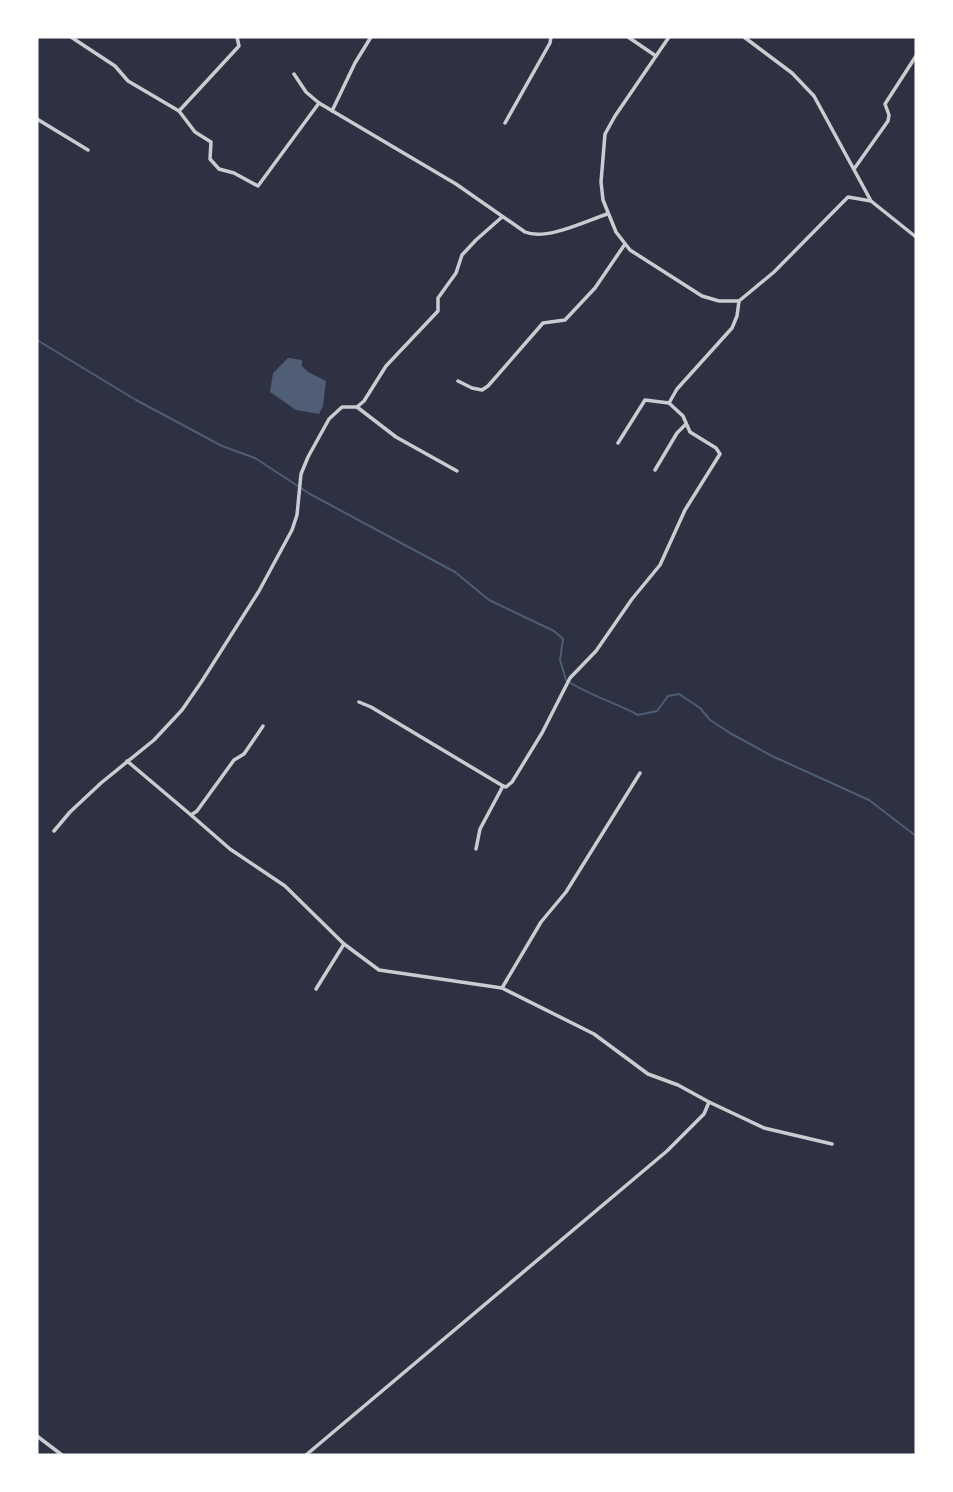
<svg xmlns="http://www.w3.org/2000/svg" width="953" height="1492" font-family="'Public Sans',sans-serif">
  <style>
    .water { fill: #4f5d75 }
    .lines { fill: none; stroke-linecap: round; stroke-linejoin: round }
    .stream { stroke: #4f5d75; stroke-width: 2 }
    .minor { stroke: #caccd0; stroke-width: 3.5 }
  </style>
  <rect width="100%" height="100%" fill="#2d3142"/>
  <polygon class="water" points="288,358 302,360 302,366 308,372 326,381 323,406 319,414 296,410 270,392 273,373"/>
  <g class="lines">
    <path class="stream" d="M37,340l99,60 86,46 33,12 55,36 145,78 34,28 65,31 9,8 -3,21 6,20c22,15 48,22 72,35l19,-4 11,-15 11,-2 21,14 10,12 20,13 42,23 97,44 47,36"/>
    <g class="minor">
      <polyline points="71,37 115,66 128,81 179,111 195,132 211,142 210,159 219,169 234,173 258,186 319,103"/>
      <polyline points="628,37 656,56"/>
      <polyline points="669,37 615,116 605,134 601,182 603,200 616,232 630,250 702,296 719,301 739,301 774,272 848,197 871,201 916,237"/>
      <polyline points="744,37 792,73 814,96 871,201"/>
      <path d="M294,74l12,18 13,11 137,81 69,48c21,9 61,-11 82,-18"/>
      <polyline points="179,111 239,46 237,37"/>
      <polyline points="332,111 355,63 371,37"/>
      <polyline points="37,119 88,150"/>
      <polyline points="505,123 550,43 551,37"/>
      <polyline points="854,169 888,121 889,115 885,104 916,56"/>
      <polyline points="458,381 472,388 482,390 488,386 543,323 565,320 595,288 625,244"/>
      <polyline points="669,403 677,389 732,328 737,316 739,301"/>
      <polyline points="357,407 396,437 457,471"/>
      <polyline points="655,470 677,433 686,424"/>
      <polyline points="359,702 371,707 503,786 506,787 512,782 542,733 570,678 596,651 632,599 660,565 685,510 720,454 716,448 690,432 683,416 669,403 645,400 618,443"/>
      <polyline points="127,761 191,815 197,811 234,760 244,754 263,726"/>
      <polyline points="191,815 230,849 285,886 344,944 379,970 502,988 594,1034 648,1074 678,1085 709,1102 764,1128 832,1144"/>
      <polyline points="54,831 70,812 101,783 154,740 182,710 202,681 259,591 292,530 297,515 301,474 308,457 329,419 342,407 357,407 364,401 386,366 438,311 438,298 456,273 462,255 476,240 502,217"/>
      <polyline points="476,849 480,829 503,786"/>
      <polyline points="502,988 541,922 566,892 640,773"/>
      <polyline points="316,989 344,944"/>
      <polyline points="37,1436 62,1455"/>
      <polyline points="306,1455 667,1151 704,1114 709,1102"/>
    </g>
  </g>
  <rect width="953" height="1492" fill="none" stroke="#ffffff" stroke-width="77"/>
</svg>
